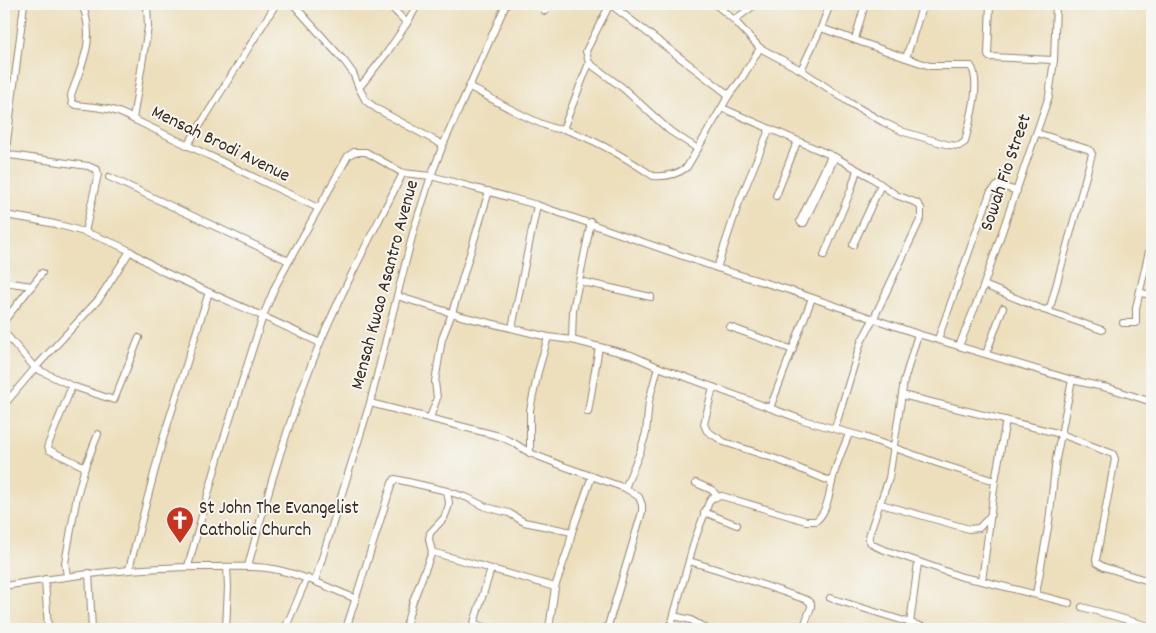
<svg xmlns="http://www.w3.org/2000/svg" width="1156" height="633" font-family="Dekko,sans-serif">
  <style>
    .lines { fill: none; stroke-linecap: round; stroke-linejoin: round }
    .minor-casing { stroke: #94846d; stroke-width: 8 }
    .minor { stroke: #fff; stroke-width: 6 }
    .labels { text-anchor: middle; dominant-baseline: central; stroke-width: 4; stroke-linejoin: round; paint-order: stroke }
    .street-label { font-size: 19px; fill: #3b2a1e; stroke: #f6f6f2 }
    .poi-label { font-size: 19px; fill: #3b2a1e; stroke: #f6f6f2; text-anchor: start }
  </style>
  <rect width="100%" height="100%" fill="#f6f6f2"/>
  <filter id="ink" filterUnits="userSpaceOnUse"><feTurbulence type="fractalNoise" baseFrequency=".02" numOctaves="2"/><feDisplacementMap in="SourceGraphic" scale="10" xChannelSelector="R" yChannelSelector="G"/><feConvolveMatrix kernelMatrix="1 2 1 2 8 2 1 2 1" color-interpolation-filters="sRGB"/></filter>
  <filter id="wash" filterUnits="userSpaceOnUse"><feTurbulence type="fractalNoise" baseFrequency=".0096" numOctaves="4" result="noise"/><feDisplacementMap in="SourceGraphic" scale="20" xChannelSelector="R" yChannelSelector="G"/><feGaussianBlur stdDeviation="1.12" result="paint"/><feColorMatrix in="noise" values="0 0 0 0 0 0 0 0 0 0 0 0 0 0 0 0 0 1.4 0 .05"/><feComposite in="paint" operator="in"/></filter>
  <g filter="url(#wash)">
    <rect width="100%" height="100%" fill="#eddfbc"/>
  </g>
  <g filter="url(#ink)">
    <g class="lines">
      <g class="minor-casing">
        <g id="minor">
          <polyline points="24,4 6,150 10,155 88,166 97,170 98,174 85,232"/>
          <path d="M82,4c14,35 1,57 -11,91l1,8 4,2c21,2 39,3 57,14"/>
          <polyline points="147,4 148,27 133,119 318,208"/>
          <polyline points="293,4 345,62 353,73 359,88 366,101 377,109 443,145"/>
          <polyline points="610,4 729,95"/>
          <path d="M715,4l19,16 26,28 41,22 49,33 33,19 21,10 45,13 10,1 6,-4c4,-19 17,-58 6,-76h-41l-24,-8"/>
          <polyline points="990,4 988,55 989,57 1054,60"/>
          <polyline points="545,11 548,4"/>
          <polyline points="734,20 756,4"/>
          <polyline points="407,23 418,4"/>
          <polyline points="821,28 906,58 923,4"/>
          <polyline points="855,39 865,4"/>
          <polyline points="589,63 623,88 670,131 698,149"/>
          <polyline points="801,70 821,28 830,4"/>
          <polyline points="4,86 12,90"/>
          <path d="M470,87c15,8 80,46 93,42l26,-66 -3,-12 24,-47"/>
          <polyline points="359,88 386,54 407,23 388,4"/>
          <polyline points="722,108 835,157 869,176 896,195 917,203 921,208 921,218 874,318 861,342 835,428"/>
          <path d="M563,129c32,10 62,28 90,47 12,1 25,-2 34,-9l42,-72 13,-17 18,-30"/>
          <polyline points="1037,133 1090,150 1092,154 1050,308 1044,310"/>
          <polyline points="187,146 276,4"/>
          <polyline points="831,156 800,221 801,223 804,223 835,157"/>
          <polyline points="109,177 289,261"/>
          <polyline points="776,196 797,142"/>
          <path d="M4,215c43,6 85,15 124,35 12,7 23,15 36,22 52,24 105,46 156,71"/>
          <polyline points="853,245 881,185"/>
          <polyline points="824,255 851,190 857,170"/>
          <polyline points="717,268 738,205 769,130"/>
          <polyline points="579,281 651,297"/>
          <polyline points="4,282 32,286"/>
          <polyline points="984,285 1044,310 1102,330"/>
          <polyline points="1141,293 1152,295"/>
          <polyline points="397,296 461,316 548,337 572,340 631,355 658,367 803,420 864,437 940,464 995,481 1006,420"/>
          <polyline points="4,321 42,273"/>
          <polyline points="1123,323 1136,323 1136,308 1152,238"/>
          <polyline points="730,327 793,350"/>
          <polyline points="512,328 537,205"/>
          <polyline points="4,332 35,368 72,386 48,445 49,450 85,467"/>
          <path d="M918,334l-14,47 -15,97c-3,10 -22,57 -20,62 2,5 8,7 13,9l80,28 20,4 87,22"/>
          <polyline points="938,339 990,193 998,185 1017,191"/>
          <polyline points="572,340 573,310 591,222"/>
          <polyline points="959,346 982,290 1049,96 1054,60 1056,4"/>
          <polyline points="986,354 1003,308"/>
          <polyline points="72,386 114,400 139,338"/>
          <polyline points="713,387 704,424 707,431 724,442 776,459 832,482"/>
          <polyline points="902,395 1061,434 1113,454 1115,459 1096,560 1097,563 1104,567 1152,582"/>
          <polyline points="370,403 499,436 514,443 530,453 563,466 625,488 639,497 642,505 642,512 607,629"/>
          <polyline points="4,405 35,368 99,299 130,251"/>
          <polyline points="770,408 812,298"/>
          <polyline points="588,412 599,347"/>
          <polyline points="430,418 437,398 435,382 442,339 452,313 489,191"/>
          <polyline points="530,453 530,410 538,372 548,337"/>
          <polyline points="696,483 712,490 717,496"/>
          <polyline points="625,488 640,452 646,433 649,401 658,367"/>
          <polyline points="881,504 969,529 979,528 990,516"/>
          <polyline points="704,512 737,525"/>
          <polyline points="432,552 555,587"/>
          <polyline points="689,561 719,570 807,600 811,603 811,607 803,629"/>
          <polyline points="188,566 223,441 263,316 275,287 289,261 348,156 354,152 366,152 403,173 431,176 537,205 717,268 792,291 918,334 1072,380 1112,389 1152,402"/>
          <path d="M248,566c20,-75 42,-151 72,-223 24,-58 55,-114 83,-170"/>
          <polyline points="129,569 163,439 209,292"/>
          <polyline points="89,573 92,629"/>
          <polyline points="67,576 65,563 77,496 85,467 98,434"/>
          <polyline points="45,579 48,629"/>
          <polyline points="315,581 370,403 414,229 431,176 443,145 506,4"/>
          <polyline points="982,581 995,481"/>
          <path d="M4,586c69,-11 138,-20 209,-19 21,0 43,-2 65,3 27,6 52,18 78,29"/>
          <polyline points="1036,594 1049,522 1056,459 1072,380"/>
          <polyline points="830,598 930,629"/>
          <polyline points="1082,607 1152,627"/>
          <polyline points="674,616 691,620 707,629"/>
          <polyline points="910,623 918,563"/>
          <polyline points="474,624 492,629"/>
          <polyline points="226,629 228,587 227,567"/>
          <polyline points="285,629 307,578"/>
          <polyline points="346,629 392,483 395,479 447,491 468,498 486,507 509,513 524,522 572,532"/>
          <polyline points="405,629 413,601 432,552 429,539 430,533 444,518 448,508 449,503 447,491"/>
          <polyline points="472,629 491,569"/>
          <polyline points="549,629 555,587 569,546 572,532 592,476"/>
          <path d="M670,629l25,-90 14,-37 3,-4 10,-2 84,25h10c11,-9 13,-26 16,-39 3,-16 11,-33 17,-48"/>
        </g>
      </g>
      <use href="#minor" class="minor"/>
    </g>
  </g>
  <defs>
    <g id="church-pin" transform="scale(1.4375)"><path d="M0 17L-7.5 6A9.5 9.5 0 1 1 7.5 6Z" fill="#c8321e" stroke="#f6f6f2"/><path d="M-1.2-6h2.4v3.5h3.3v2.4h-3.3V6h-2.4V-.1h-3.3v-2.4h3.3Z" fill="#fff"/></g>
  </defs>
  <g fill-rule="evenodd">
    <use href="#church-pin" x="180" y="520"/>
  </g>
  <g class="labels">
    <g class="street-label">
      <text transform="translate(220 145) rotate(26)">Mensah Brodi Avenue</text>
      <text transform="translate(1007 173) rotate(-71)">Sowah Fio Street</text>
      <text transform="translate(386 285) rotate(-75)">Mensah Kwao Asantro Avenue</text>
    </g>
    <g class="poi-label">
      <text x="199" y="509">St John The Evangelist<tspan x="199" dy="22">Catholic Church</tspan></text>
    </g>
  </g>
  <rect width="1156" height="633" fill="none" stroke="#f6f6f2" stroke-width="20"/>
</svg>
